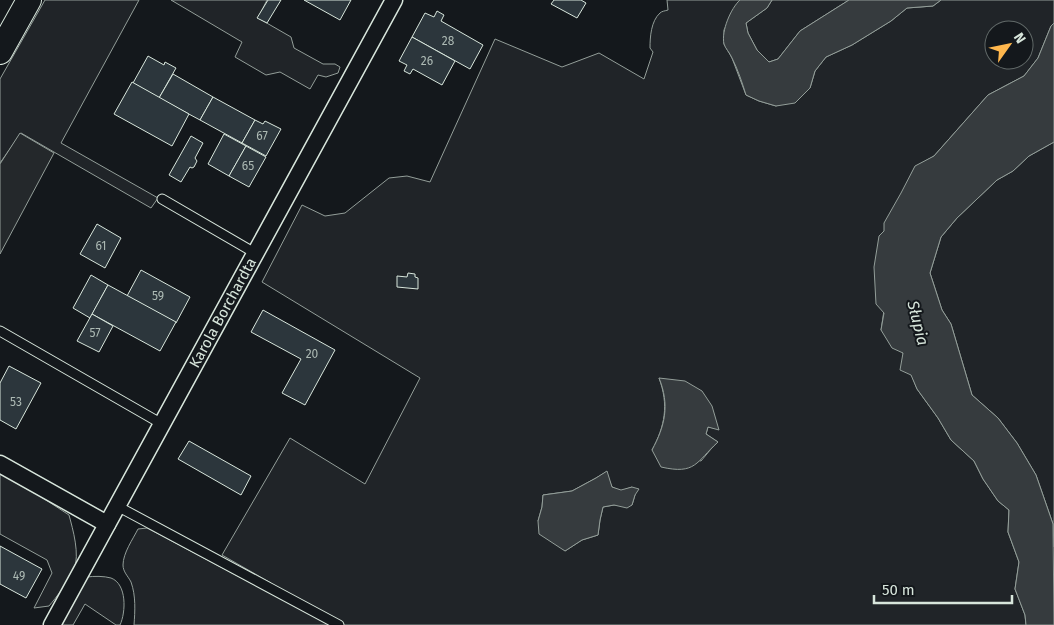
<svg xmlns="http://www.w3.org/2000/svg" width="1054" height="625" font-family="'Fira Sans',sans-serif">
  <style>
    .green { fill: #202428; stroke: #939e99; fill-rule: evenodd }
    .parking { fill: #24282b; stroke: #939e99 }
    .water { fill: #363b3e; stroke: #939e99 }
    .building { fill: #2c363c; stroke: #d8e6dc }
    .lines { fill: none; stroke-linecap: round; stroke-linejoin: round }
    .service-casing { stroke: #d8e6dc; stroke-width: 11 }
    .minor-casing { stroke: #d8e6dc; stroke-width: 19 }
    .secondary-casing { stroke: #d8e6dc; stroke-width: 26 }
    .service { stroke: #14181c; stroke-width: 9 }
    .minor { stroke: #14181c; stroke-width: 16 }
    .secondary { stroke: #14181c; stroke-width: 24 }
    .labels { text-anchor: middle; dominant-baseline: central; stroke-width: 4; stroke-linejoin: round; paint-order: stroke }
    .number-label { font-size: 12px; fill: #adbab4 }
    .street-label { font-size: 15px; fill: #d8e6dc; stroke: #14181c }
    .water-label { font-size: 16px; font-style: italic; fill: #d8e6dc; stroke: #14181c }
  </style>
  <rect width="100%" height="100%" fill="#14181c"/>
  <g class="green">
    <polygon points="45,0 139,0 61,143 158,198 151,208 21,133 0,163 0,79"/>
    <polygon points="171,0 267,0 258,18 291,37 294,48 323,64 335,64 340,67 338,73 326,77 318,75 310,89 280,72 266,75 235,57 242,42"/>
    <path d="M667,0h73l-3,4 -13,26v14l8,14 14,37 13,6 17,5 34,-18 5,-17 11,-14 26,-12 39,-24 16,-13 26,-2 8,-6h113v23l-3,3 -13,32 -14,18 -36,19 -54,61 -19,11 -13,26 -21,137 22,23 14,36 21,29 13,22 23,21 9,18 15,22 11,9 -1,22 11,30 -4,27 10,26 1,10h-892c1,-14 2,-29 -3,-43 -3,-6 -8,-10 -8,-17 0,-12 10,-26 15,-36l9,-1 119,63 5,-8 -49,-28 68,-117 75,46 55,-106 -158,-96 40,-77 23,11 20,-3 44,-35 18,-2 23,6 65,-143 67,28 37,-14 45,26 9,-27 -3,-4c0,-11 1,-27 10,-35 2,-2 5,-2 8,-3zM994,30h30v30h-30zM659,378l60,51 -11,-2 -2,7 12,8 -7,7 -10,12 -49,-11c13,-24 17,-45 7,-72zM606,472l6,15 9,4 11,-4 3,8 -3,10h-18l-11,2 -3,13 -2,15 -16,5 -17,11 -27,-30 4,-14 1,-12 29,-4 24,-13z"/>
    <polygon points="772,0 849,0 800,31 778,59 769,62 757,50 748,33 746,23 767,8"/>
    <polygon points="1054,142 1054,547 1053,524 1036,475 1017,443 998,418 972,395 951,324 942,310 930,273 941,237 957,218 997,180 1013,171 1029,156"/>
    <path d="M0,470l69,45c4,15 11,39 5,55 -4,9 -18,28 -25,36l-15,2 18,-35 -5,-13 -47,-26z"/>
    <path d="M87,577c7,-1 17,-1 24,1 16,6 15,34 9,47h-4l-31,-21 -12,21h-13z"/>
  </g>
  <polygon class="parking" points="20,133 54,153 0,254 0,164"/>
  <g class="water">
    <path d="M740,0h32l-5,8 -21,15 2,10 9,17 12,12 9,-3 22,-28 49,-31h92l-8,6 -26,2 -16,13 -39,24 -26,12 -11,14 -5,17 -15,15 -19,3 -17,-5 -13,-6c-4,-13 -8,-25 -14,-37 -2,-5 -7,-10 -8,-14 -3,-13 7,-36 16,-44z"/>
    <polygon points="1054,23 1054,142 1029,156 1013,171 997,180 957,218 941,237 930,273 942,310 951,324 972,395 998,418 1017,443 1036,475 1053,524 1054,625 1026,625 1025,615 1015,589 1019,562 1008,532 1009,510 998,501 983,479 974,461 951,440 938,418 917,389 911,375 900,370 903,353 892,348 881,330 884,313 876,304 874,267 879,236 884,231 884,223 901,193 915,166 934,156 988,95 1024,76 1038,58 1051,26"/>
    <path d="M659,378l26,3 17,10 10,15 7,24 -11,-3 -2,7 12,8c-22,20 -22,33 -57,25l-9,-17c13,-24 18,-45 7,-72z"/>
    <polygon points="607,471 612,487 621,490 632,487 639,489 635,495 632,505 627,508 614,505 603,507 600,520 598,535 582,540 565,551 539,534 538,521 542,507 543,495 572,491 596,478"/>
  </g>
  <g class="building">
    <polygon points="268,0 281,0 267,23 257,18"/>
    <polygon points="304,0 351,0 340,20"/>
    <polygon points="554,0 581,0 586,3 577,18 551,4"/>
    <polygon points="437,11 444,15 441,21 483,45 470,69 412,37 425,13 434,17"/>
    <polygon points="412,37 455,61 442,85 413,69 410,74 404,71 407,65 399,61"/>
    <polygon points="148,56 164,65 165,62 176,68 159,98 133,83"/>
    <polygon points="173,74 213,97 200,120 159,98"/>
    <polygon points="132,82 189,114 172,146 114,114"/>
    <polygon points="213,97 255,120 242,143 200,120"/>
    <polygon points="255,120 263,124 265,121 281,129 266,156 242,143"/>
    <polygon points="224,134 246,146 229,176 208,164"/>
    <polygon points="191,136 203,143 195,158 197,161 194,167 192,168 190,167 181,182 169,175"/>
    <polygon points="246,146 266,157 249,187 229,176"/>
    <polygon points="97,224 121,238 105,268 80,254"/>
    <polygon points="141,270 190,297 176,323 127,296"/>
    <polygon points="408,273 415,274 415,277 418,278 418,289 397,287 397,276 407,277"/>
    <polygon points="91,275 108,285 90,318 73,308"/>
    <polygon points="108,285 176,322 160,351 92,314"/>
    <polygon points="263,310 335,350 305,405 282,393 301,359 251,332"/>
    <polygon points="92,314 113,326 99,352 77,341"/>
    <polygon points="9,366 41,383 16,429 0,420 0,383"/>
    <polygon points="189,441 251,476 241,495 178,459"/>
    <polygon points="0,546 42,569 26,598 0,584"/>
  </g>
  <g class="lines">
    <g class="service-casing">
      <g id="service">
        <polyline points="162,199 255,253"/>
        <polyline points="0,331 162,424"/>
        <polyline points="117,506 339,625"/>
      </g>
    </g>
    <g class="minor-casing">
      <g id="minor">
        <polyline points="0,464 107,524"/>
        <path id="s1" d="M52,625l342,-625"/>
      </g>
    </g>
    <g class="secondary-casing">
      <polyline id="secondary" points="0,52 29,0"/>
    </g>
    <use href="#service" class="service"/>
    <use href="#minor" class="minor"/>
    <use href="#secondary" class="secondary"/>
  </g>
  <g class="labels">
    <g class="number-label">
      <text x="448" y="41">28</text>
      <text x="427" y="61">26</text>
      <text x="262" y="136">67</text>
      <text x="248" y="166">65</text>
      <text x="101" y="246">61</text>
      <text x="158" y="296">59</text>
      <text x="95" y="333">57</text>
      <text x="312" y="354">20</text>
      <text x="16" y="402">53</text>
      <text x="19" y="576">49</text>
    </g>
    <g class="street-label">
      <text stroke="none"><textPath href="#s1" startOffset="356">Karola Borchardta</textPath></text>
    </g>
    <g class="water-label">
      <text transform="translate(918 323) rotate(76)">Słupia</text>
    </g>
  </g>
  <g transform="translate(1009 45) rotate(57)"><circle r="24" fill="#14181c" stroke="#626a69"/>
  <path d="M0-4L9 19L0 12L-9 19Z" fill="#ffb74d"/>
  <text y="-8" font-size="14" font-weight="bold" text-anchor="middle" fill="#d8e6dc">N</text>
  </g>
  <path d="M874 595v8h138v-8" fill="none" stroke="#d8e6dc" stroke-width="2.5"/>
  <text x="882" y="595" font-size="15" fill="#d8e6dc" stroke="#14181c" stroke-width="4" paint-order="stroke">50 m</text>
</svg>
